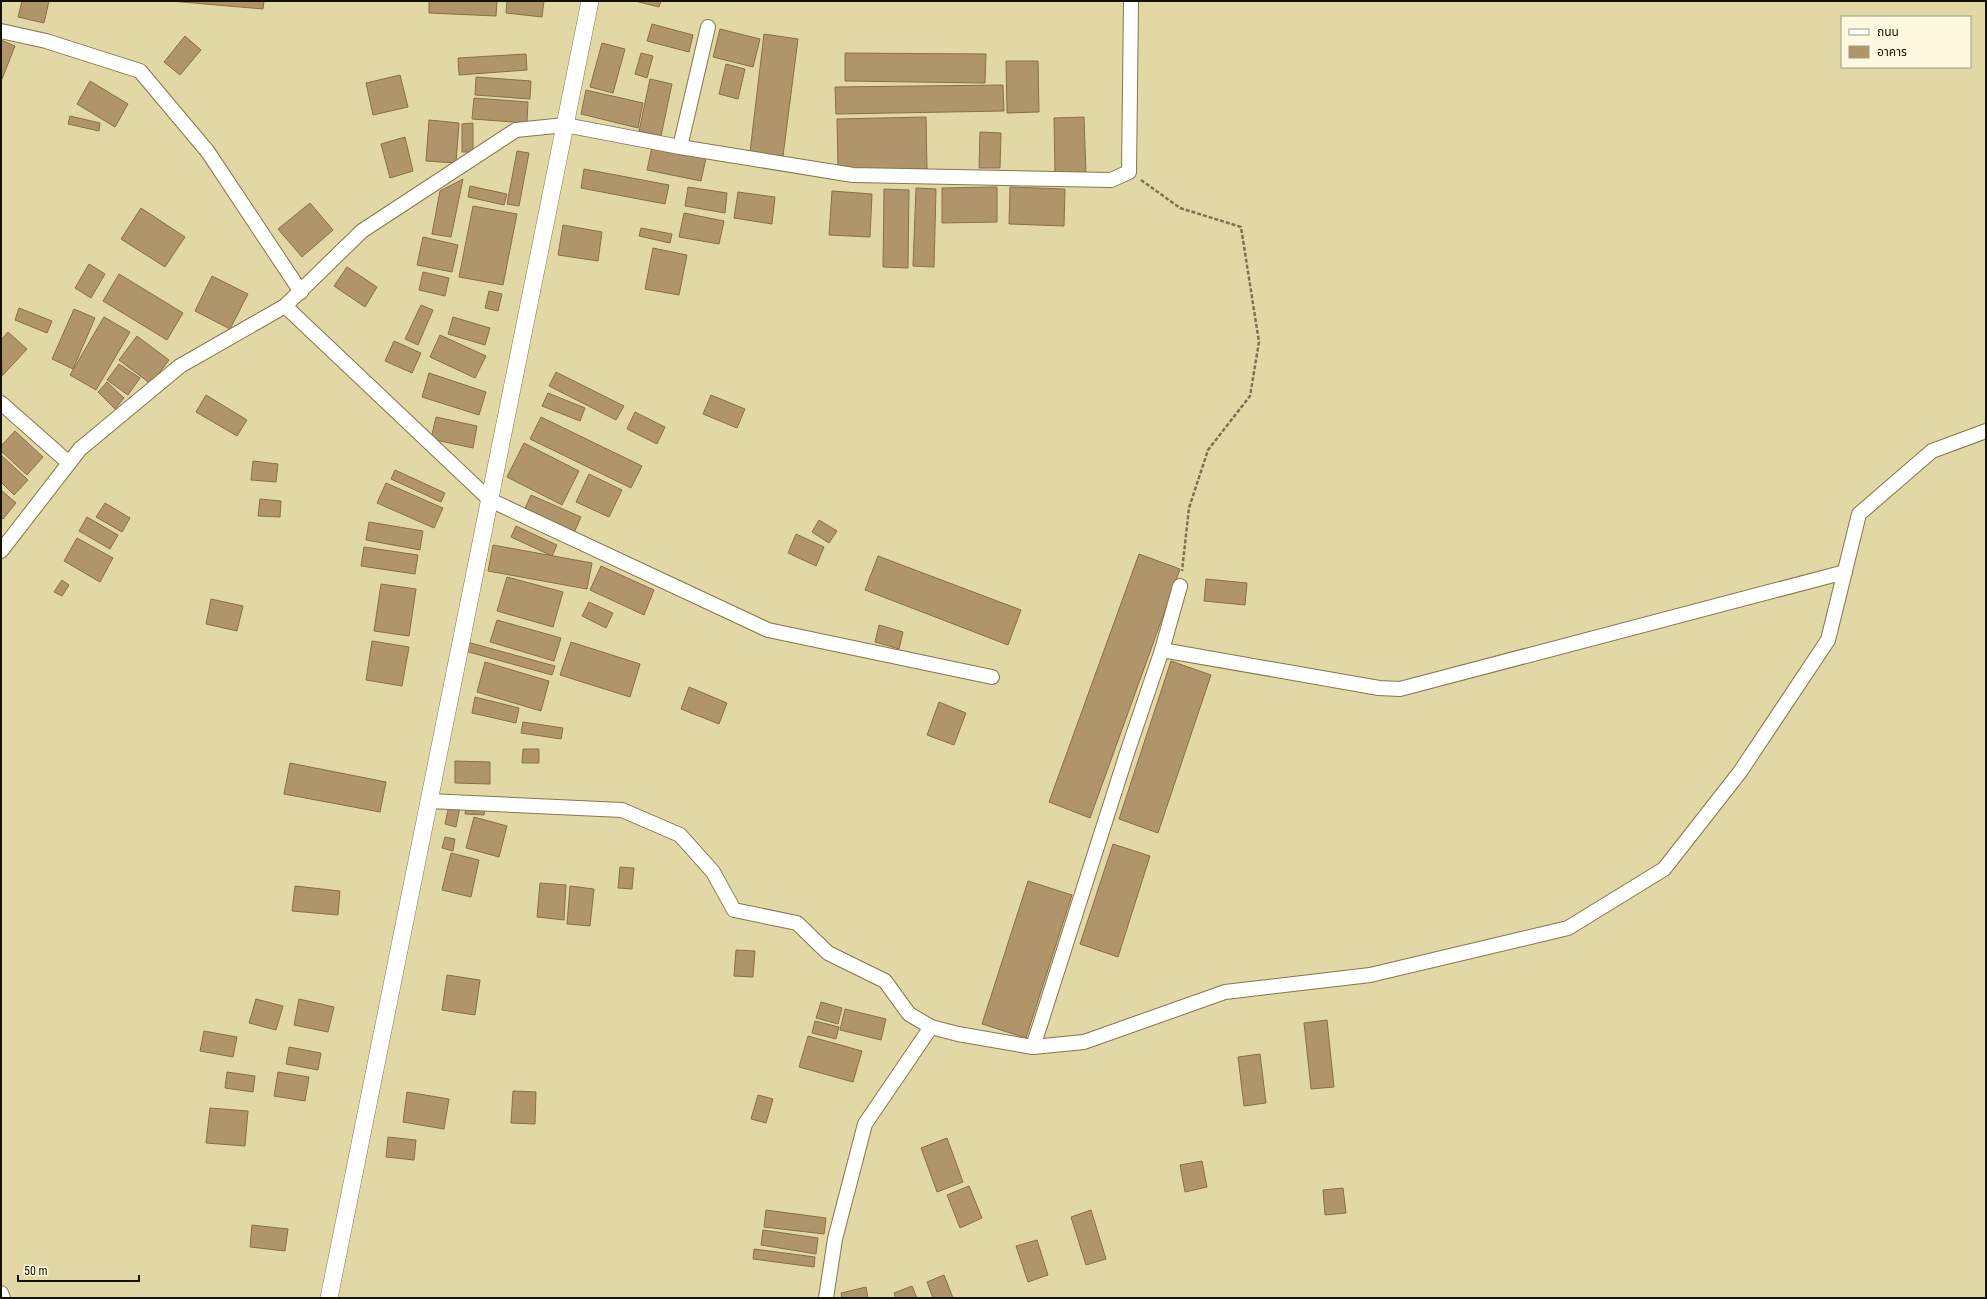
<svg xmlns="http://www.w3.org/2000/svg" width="1987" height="1299" font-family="'Roboto Condensed','Noto Sans Thai',sans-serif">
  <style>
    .building { fill: #b0946a; stroke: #8a6f46 }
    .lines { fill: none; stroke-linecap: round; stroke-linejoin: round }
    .minor-casing { stroke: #827849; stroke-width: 16 }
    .tertiary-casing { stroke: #827849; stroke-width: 18 }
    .path { stroke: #7a7352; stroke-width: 2.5; stroke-dasharray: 4 2; stroke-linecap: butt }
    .minor { stroke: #fff; stroke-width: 14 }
    .tertiary { stroke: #fff; stroke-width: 17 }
  </style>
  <rect width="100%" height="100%" fill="#e2d8a6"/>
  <g class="building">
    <polygon points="22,1 49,1 44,23 18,17"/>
    <polygon points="170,1 264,1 263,9"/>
    <polygon points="429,1 497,1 496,16 429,13"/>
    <polygon points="507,1 544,1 542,17 506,13"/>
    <polygon points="635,1 661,1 659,7"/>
    <polygon points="652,24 693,35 689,52 647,41"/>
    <polygon points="720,29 760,39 753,67 713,57"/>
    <polygon points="764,34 798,39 783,156 750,152"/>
    <polygon points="185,36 201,50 180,75 164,62"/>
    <polygon points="1,40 15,46 2,79 1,79"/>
    <polygon points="602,43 625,49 613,93 590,87"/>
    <polygon points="641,53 653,56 647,78 635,74"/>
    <polygon points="845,53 986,54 985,83 845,81"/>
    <polygon points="526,54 527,70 459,75 458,58"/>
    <polygon points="1006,61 1038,61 1039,112 1007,113"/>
    <polygon points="726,64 745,69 738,99 719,94"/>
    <polygon points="400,75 408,107 373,115 366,83"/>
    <polygon points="476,77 531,81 530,99 475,95"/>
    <polygon points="650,79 672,84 661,136 639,131"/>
    <polygon points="90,81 128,104 115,127 77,104"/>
    <polygon points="1003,85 1004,111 836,114 835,87"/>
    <polygon points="586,90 643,103 638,128 581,114"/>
    <polygon points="474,98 528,102 527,123 472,119"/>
    <polygon points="70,116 100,123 99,131 68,124"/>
    <polygon points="926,117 927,169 838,171 837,119"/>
    <polygon points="1084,117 1086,173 1055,174 1054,118"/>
    <polygon points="429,120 459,123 456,163 426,161"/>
    <polygon points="473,123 473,152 462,152 462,124"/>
    <polygon points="980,132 1001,133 1000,168 979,168"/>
    <polygon points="405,137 413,171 390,178 381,144"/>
    <polygon points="652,147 706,158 701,181 647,170"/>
    <polygon points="517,151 529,153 519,206 507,204"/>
    <polygon points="584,169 669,185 665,204 581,188"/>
    <polygon points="463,179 451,237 432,234 440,191"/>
    <polygon points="470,186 507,194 504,205 468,197"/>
    <polygon points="688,187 727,193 725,213 685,206"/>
    <polygon points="997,187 997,222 942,223 942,188"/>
    <polygon points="1010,187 1065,189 1064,226 1009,224"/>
    <polygon points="916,188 936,189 934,267 913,266"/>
    <polygon points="884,189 909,190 908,268 883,267"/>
    <polygon points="832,191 872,194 870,237 829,235"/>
    <polygon points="738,192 775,197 772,224 734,218"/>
    <polygon points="310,203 333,230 302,257 278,229"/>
    <polygon points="473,206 517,214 503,285 459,277"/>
    <polygon points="141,208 185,237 165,267 121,239"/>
    <polygon points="684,213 724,221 719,244 679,237"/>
    <polygon points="563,225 602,232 598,261 558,255"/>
    <polygon points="641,228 672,234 670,243 639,236"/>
    <polygon points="423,237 458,245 452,272 417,265"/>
    <polygon points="653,248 687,255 679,295 645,289"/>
    <polygon points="89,264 105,274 91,298 75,288"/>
    <polygon points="347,267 377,287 365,307 334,286"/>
    <polygon points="423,272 449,278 445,296 419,290"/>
    <polygon points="119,274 183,313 167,340 103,301"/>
    <polygon points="212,276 248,294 230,329 195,311"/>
    <polygon points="489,291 502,294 498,311 485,308"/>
    <polygon points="421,305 433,310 418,345 405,339"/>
    <polygon points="19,308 52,321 47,333 15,320"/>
    <polygon points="74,309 95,318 73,369 52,359"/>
    <polygon points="104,317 130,332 96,390 70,375"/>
    <polygon points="453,317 490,328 485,345 448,334"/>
    <polygon points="8,332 27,349 2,376 1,340"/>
    <polygon points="440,335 486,356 475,378 430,357"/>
    <polygon points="137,336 169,360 151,384 119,360"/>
    <polygon points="394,341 421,353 412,373 385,361"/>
    <polygon points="119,364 140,378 128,395 107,380"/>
    <polygon points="556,372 624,406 616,420 549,386"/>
    <polygon points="429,373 486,392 479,415 422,397"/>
    <polygon points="107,382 124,398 115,409 98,392"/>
    <polygon points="548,393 585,408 580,421 542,406"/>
    <polygon points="206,395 247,420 237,436 196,412"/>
    <polygon points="711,395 745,409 737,428 703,414"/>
    <polygon points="635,412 665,427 657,444 627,429"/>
    <polygon points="436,417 477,426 473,448 431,439"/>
    <polygon points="541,417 642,466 631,488 530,439"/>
    <polygon points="15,431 43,457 27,475 1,451 1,446"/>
    <polygon points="524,443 579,471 562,505 507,477"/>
    <polygon points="1,455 28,480 14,495 1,482"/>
    <polygon points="253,461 278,464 276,482 251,480"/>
    <polygon points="395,470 445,493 441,502 391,479"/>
    <polygon points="589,474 622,490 609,517 576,502"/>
    <polygon points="386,483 443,508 434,528 377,503"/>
    <polygon points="1,490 16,503 3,519 1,517"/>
    <polygon points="531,495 581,517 573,535 523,513"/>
    <polygon points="260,499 281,501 280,517 258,516"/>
    <polygon points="105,503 130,518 122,532 96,517"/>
    <polygon points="87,517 118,535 110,549 79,531"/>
    <polygon points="819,520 837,531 829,543 812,532"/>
    <polygon points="369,522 423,531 420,550 366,540"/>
    <polygon points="516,526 557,545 552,556 511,537"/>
    <polygon points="796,534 824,547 816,566 788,553"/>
    <polygon points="77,538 113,558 100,582 64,561"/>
    <polygon points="493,545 592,563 587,589 488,571"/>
    <polygon points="364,547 418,555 415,574 361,566"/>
    <polygon points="1139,554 1180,569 1090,818 1049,802"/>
    <polygon points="878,556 1021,610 1008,645 865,590"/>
    <polygon points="601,566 654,590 644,615 590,590"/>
    <polygon points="507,577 563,592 553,627 497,611"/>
    <polygon points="1206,579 1247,583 1245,605 1204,601"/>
    <polygon points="62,580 69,585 62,596 54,592"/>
    <polygon points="381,584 416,589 409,636 374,631"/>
    <polygon points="211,599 243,606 237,631 206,624"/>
    <polygon points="589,602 613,613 606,628 582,616"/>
    <polygon points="497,620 561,638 554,661 490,642"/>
    <polygon points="879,625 903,632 899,649 875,642"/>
    <polygon points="372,641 409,647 402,686 366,680"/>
    <polygon points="467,642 555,666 552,675 465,651"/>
    <polygon points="571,642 640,664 630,697 560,675"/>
    <polygon points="1171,661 1211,675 1158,833 1119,819"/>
    <polygon points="485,662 549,681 541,711 477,692"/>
    <polygon points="689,687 727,703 719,724 681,709"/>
    <polygon points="475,697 519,708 516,723 472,713"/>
    <polygon points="939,702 966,713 954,745 927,735"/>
    <polygon points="523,722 563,728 561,739 521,733"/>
    <polygon points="523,749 539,749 539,763 522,763"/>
    <polygon points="455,761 490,762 490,784 455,783"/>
    <polygon points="290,763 386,782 380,812 284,794"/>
    <polygon points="466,804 485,806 484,815 465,814"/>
    <polygon points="449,805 460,807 456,827 445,824"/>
    <polygon points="474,817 507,826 499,857 466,848"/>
    <polygon points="445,837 455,839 453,851 442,848"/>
    <polygon points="1113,844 1150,856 1118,957 1080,944"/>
    <polygon points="451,853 479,860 471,897 442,890"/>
    <polygon points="620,867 634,868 632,889 618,888"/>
    <polygon points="1028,881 1072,895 1026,1038 982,1024"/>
    <polygon points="540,883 566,885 564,920 537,917"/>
    <polygon points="295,886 340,891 338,915 292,911"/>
    <polygon points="570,886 594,889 590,926 567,924"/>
    <polygon points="736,950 755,951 753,977 734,976"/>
    <polygon points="447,975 480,980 475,1015 442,1010"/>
    <polygon points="256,999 283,1006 276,1030 249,1023"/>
    <polygon points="299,999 334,1007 328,1032 294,1025"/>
    <polygon points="821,1002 842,1008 838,1024 816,1018"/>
    <polygon points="845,1009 886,1019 881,1040 840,1030"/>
    <polygon points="1327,1020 1334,1087 1311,1089 1304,1023"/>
    <polygon points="815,1021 839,1027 836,1039 812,1033"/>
    <polygon points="204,1031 237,1037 233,1057 200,1051"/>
    <polygon points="808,1036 862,1051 853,1082 799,1067"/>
    <polygon points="289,1047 321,1053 318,1070 286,1064"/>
    <polygon points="1260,1054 1266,1103 1244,1106 1238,1057"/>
    <polygon points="227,1072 255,1076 253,1092 225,1088"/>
    <polygon points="278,1072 309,1077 305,1101 274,1096"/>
    <polygon points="513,1091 536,1092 535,1124 511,1123"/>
    <polygon points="407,1092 449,1099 444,1129 403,1122"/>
    <polygon points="758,1095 773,1099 766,1123 751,1119"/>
    <polygon points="210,1108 248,1111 245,1146 206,1143"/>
    <polygon points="388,1137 416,1140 414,1160 386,1157"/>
    <polygon points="947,1138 963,1182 937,1192 921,1148"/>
    <polygon points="1202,1161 1207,1187 1185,1192 1180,1165"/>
    <polygon points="969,1186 982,1218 960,1228 947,1195"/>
    <polygon points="1343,1188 1346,1213 1325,1215 1323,1190"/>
    <polygon points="766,1210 826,1218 824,1234 764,1227"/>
    <polygon points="1091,1210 1106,1259 1086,1265 1071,1217"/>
    <polygon points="252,1225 288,1229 285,1251 250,1247"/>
    <polygon points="763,1230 818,1238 816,1254 761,1245"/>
    <polygon points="1037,1240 1048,1275 1028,1282 1016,1246"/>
    <polygon points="754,1249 815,1257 814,1267 753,1259"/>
    <polygon points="944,1275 953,1298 933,1298 927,1282"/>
    <polygon points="912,1286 917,1298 896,1298 894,1293"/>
    <polygon points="866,1287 868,1298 842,1298 841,1293"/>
  </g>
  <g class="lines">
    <g class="minor-casing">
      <g id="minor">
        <polyline points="1,31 46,41 140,71 208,152 301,292"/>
        <polyline points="680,147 708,27"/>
        <polyline points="285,306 490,500 768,630 992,677"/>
        <polyline points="1,403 69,463"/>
        <polyline points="1,551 80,449 180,366 285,306 362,231 516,130 565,125 680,147 853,175 1111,180 1129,172 1131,1"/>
        <polyline points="1162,650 1379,688 1400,689 1845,572"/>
        <polyline points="429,801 622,810 680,835 713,872 734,910 797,923 828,953 885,981 909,1014 931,1027 958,1034 1033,1047 1084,1042 1225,992 1370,975 1568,928 1664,869 1740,772 1828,640 1859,514 1932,451 1986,431"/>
        <polyline points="1033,1047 1127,753 1162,650 1180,586"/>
        <polyline points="1,1293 3,1298"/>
        <polyline points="826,1298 835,1239 865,1124 931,1027"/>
      </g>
    </g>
    <g class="tertiary-casing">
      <polyline id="tertiary" points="329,1298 590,1"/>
    </g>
    <polyline class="path" points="1141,180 1180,208 1241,227 1259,342 1250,396 1208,450 1189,508 1182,571"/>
    <use href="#minor" class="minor"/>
    <use href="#tertiary" class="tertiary"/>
  </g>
  <rect width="1987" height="1299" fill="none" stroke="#151101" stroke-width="4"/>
  <rect x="1841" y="16" width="130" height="52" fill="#fdf8df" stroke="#a09c86"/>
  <rect x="1849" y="29" width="20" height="6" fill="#ffffff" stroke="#a09c86"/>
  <text x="1877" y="36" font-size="12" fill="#151101">ถนน</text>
  <rect x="1849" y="46" width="20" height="12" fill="#b0946a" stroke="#a09c86"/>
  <text x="1877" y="56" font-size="12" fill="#151101">อาคาร</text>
  <path d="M18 1275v6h121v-6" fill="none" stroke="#151101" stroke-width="2"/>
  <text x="24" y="1275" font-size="12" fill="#151101" stroke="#fdf8df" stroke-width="3" paint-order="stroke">50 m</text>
</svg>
